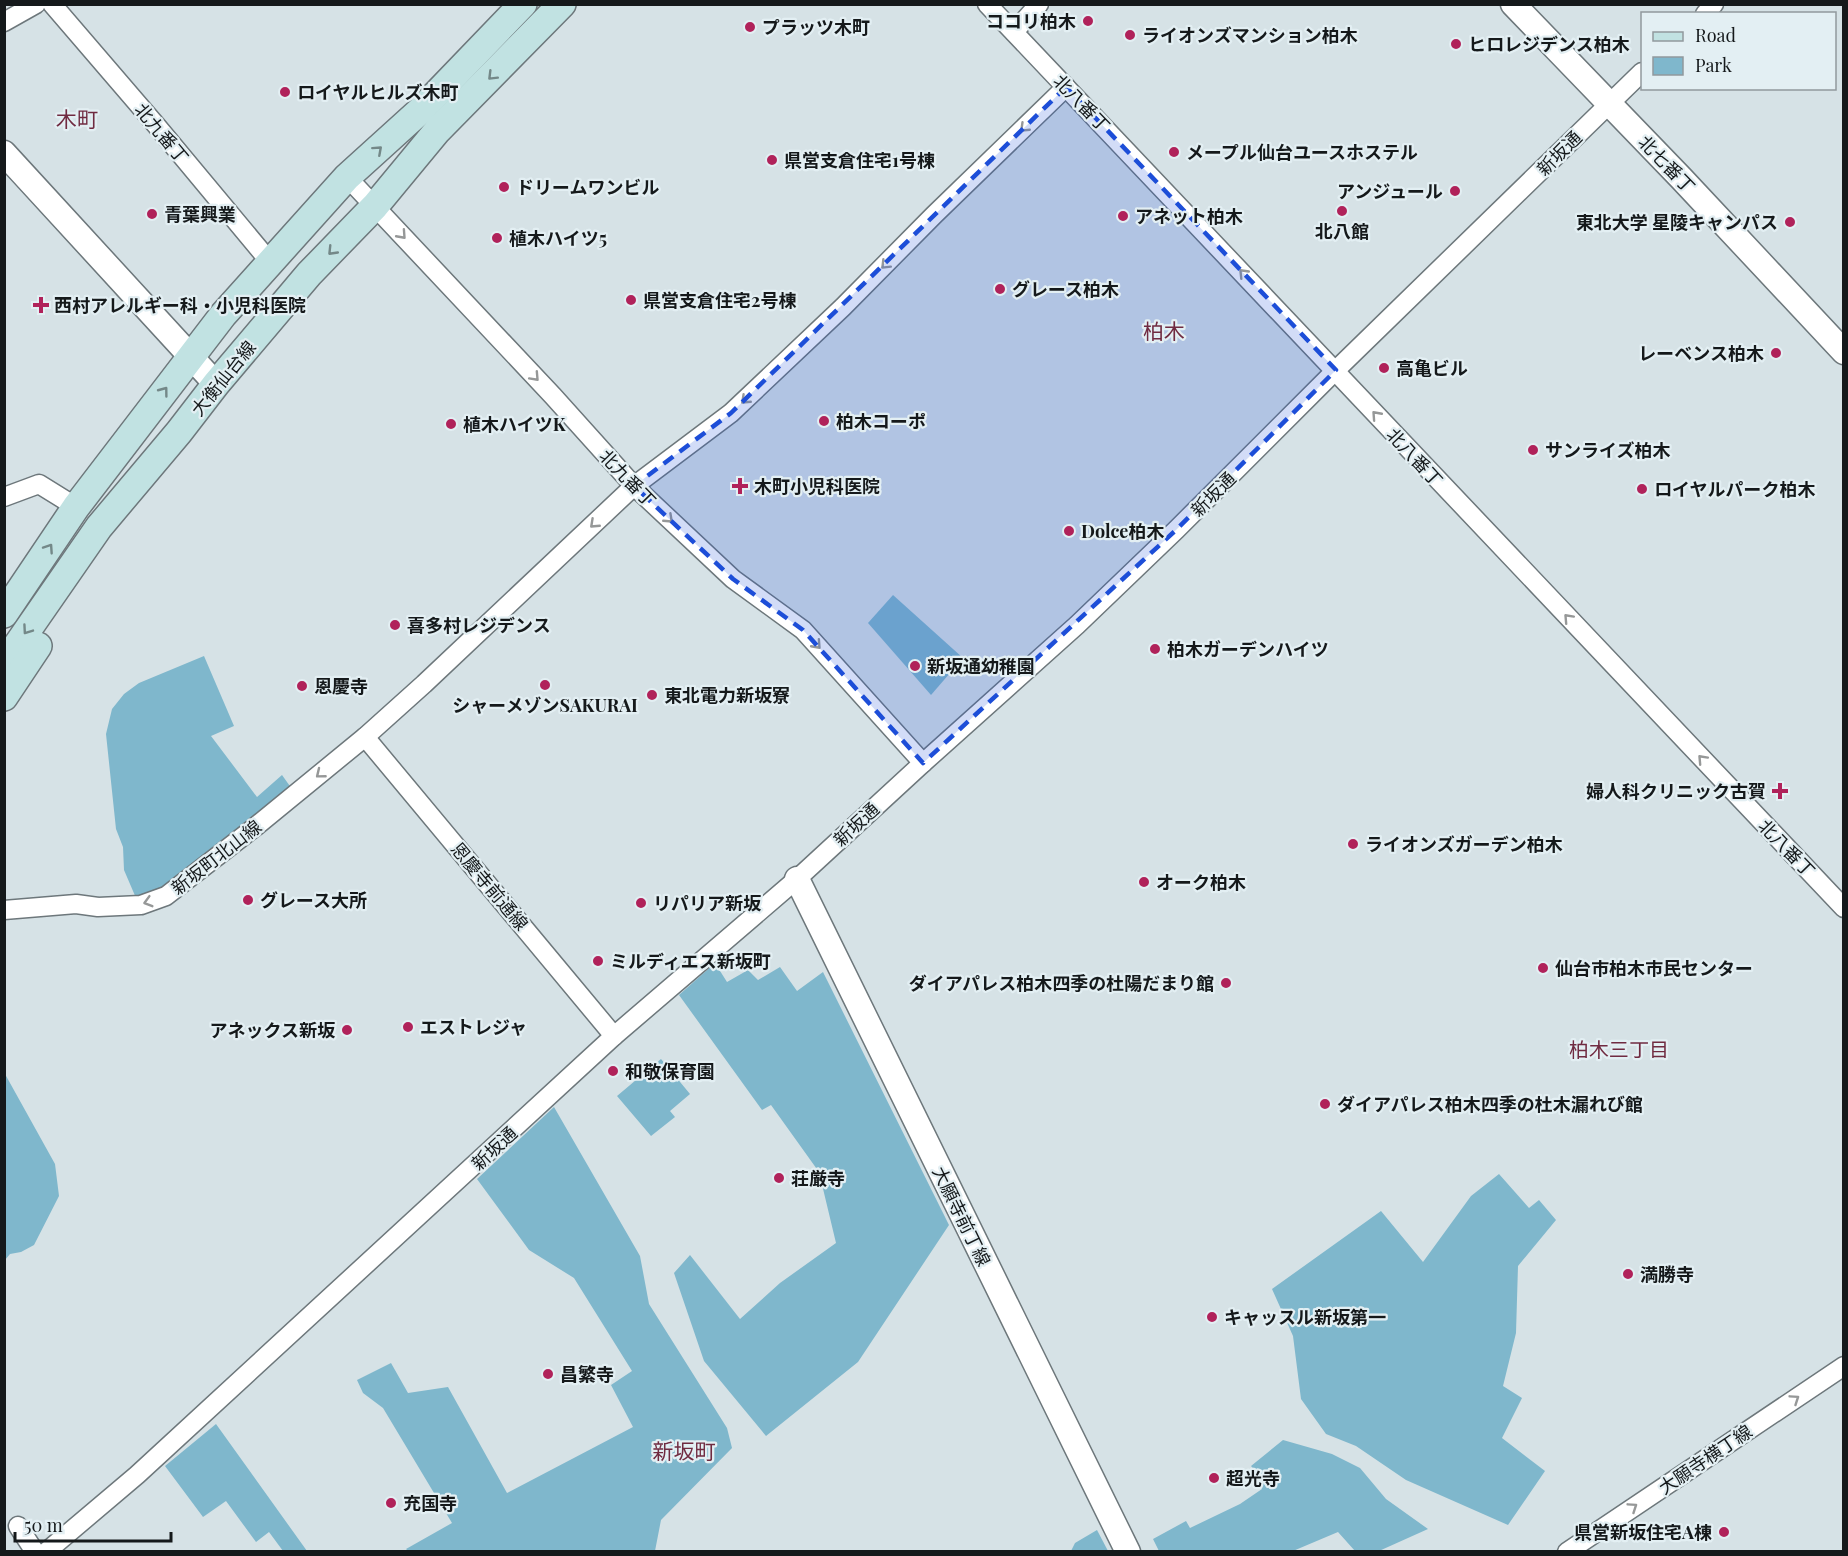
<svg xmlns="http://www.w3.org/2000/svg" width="1848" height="1556" font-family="'Playfair Display','Noto Sans JP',serif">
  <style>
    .green { fill: #7fb7cc }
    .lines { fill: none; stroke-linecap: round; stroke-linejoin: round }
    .minor-casing { stroke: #6d777b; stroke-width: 21 }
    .tertiary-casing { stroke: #6d777b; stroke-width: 27 }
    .secondary-casing { stroke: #6d777b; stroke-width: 30 }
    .minor { stroke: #fff; stroke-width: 18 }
    .tertiary { stroke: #fff; stroke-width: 24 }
    .secondary { stroke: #c1e2e2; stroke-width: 27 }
    .oneway { stroke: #748888 }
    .oneway2 { stroke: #969898 }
    .marked { fill: #1d4ed8; fill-opacity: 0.2; stroke: #1d4ed8; stroke-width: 4.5; stroke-dasharray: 12 8; stroke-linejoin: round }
    .poi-dot { fill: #b0225a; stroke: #e3eff3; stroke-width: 2 }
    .labels { text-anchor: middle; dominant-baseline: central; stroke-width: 4.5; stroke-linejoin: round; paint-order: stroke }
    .poi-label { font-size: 18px; font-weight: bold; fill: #15191b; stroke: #e3eff3; text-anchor: start }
    .street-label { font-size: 18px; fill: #15191b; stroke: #e3eff3 }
    .neighbourhood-label { font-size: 20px; fill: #702b41; stroke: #e3eff3 }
    .quarter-label { font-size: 21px; fill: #702b41; stroke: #e3eff3 }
  </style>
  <rect width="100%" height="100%" fill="#d6e2e6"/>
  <g class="green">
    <polygon points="893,595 963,658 931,695 868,623"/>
    <polygon points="204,656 234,726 211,736 257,797 282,775 292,789 166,888 136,898 124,870 123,847 116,829 106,734 112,709 124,694 139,683"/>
    <polygon points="715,963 727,982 748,970 758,980 780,967 797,991 823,972 949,1225 858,1362 766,1436 704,1361 674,1273 690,1255 740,1319 780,1283 836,1243 819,1172 771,1105 762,1110 679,995"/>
    <polygon points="661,1059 690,1094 670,1111 675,1117 651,1136 617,1096"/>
    <polygon points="5,1074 55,1164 59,1196 34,1245 21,1252 10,1254 5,1260"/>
    <polygon points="554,1107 640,1256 649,1304 727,1428 732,1448 661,1520 655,1551 408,1551 406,1549 452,1523 383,1408 363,1393 357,1380 391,1363 408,1393 448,1387 507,1493 633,1427 611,1385 632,1371 574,1278 529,1250 477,1179"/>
    <polygon points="1499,1174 1529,1208 1539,1200 1556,1220 1518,1266 1516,1333 1503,1386 1522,1398 1502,1438 1545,1471 1508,1525 1406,1480 1356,1446 1326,1434 1301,1399 1293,1336 1272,1289 1381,1211 1423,1262 1471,1196"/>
    <polygon points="216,1424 307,1551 283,1551 269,1532 256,1542 226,1501 203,1517 165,1466"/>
    <polygon points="1283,1440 1332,1454 1360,1468 1386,1499 1428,1529 1379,1551 1355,1551 1338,1532 1293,1551 1159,1551 1153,1539 1186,1521 1190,1528 1240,1504 1262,1489 1257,1482 1261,1478 1251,1466"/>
    <polygon points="1097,1530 1108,1551 1071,1551 1075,1543"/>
  </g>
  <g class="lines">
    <g class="minor-casing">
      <g id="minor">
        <polyline points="52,4 156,125 270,262"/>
        <polyline points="987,4 1844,908"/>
        <polyline points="1705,14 1714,4"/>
        <polyline points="4,22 36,4"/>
        <polyline points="1014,32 1039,4"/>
        <polyline points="347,177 553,396 634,486 733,579 803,630 923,763"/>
        <polyline points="4,497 39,484 76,507"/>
        <polyline points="365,737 614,1036"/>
        <polyline points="4,910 76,904 98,907 141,905 166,896 255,827 365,737 424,684 634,486 731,413 843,307 934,215 1066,87"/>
        <polyline points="18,1526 35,1552"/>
        <polyline points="46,1552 137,1475 614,1036 797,879 923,763 1077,625 1176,530 1336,370 1642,72"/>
        <polyline points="1567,1552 1844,1366"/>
      </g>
    </g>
    <g class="tertiary-casing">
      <g id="tertiary">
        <polyline points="1513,4 1681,178 1844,352"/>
        <polyline points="4,153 216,384"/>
        <polyline points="797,879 1128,1552"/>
      </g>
    </g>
    <g class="secondary-casing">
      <g id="secondary">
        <polyline points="4,614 76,507 223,315 347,177 421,110 523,4"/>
        <polyline points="4,664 99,527 179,432 216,384 309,274 375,206 437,131 562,4"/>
        <polyline points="4,697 38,646"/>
      </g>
    </g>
    <use href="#minor" class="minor"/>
    <use href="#tertiary" class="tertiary"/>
    <use href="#secondary" class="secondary"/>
  </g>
  <defs><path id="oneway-chevron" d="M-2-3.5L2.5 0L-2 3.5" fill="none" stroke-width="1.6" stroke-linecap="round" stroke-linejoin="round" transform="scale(1.5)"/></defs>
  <g class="oneway">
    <use href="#oneway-chevron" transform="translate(492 76) rotate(135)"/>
    <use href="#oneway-chevron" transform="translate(378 150) rotate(-42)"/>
    <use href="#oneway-chevron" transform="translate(332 251) rotate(134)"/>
    <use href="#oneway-chevron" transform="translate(164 391) rotate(-53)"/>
    <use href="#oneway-chevron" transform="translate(49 548) rotate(-56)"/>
    <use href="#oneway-chevron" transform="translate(27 630) rotate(125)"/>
  </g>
  <g class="oneway2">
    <use href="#oneway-chevron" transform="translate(1024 128) rotate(136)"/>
    <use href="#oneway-chevron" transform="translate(402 235) rotate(48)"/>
    <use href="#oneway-chevron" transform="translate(885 265) rotate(135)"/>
    <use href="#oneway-chevron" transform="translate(1243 273) rotate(-134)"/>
    <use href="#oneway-chevron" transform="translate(535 377) rotate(47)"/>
    <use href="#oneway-chevron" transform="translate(745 400) rotate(137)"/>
    <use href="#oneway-chevron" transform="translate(1376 415) rotate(-132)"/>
    <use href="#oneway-chevron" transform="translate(669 519) rotate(43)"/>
    <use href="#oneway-chevron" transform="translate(594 524) rotate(137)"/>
    <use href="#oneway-chevron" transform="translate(1568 618) rotate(-133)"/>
    <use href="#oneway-chevron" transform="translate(817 645) rotate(48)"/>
    <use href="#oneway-chevron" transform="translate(1702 759) rotate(-133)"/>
    <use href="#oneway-chevron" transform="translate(320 774) rotate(141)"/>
    <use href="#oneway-chevron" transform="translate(148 902) rotate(164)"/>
    <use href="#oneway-chevron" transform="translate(1795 1399) rotate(-34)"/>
    <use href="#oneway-chevron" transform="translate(1633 1507) rotate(-34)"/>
  </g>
  <path class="marked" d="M1066,87l270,283 -160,160 -253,233 -120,-133 -70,-51 -99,-93 97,-73z"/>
  <g class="poi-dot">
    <circle cx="1088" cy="21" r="6"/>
    <circle cx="750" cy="27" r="6"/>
    <circle cx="1130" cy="35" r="6"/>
    <circle cx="1456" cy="44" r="6"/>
    <circle cx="285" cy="92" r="6"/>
    <circle cx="1174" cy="152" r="6"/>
    <circle cx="772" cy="160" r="6"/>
    <circle cx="504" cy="187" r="6"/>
    <circle cx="1455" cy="191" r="6"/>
    <circle cx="1342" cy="211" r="6"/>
    <circle cx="152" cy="214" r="6"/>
    <circle cx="1123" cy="216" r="6"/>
    <circle cx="1790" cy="222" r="6"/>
    <circle cx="497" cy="238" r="6"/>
    <circle cx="1000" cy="289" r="6"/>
    <circle cx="631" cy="300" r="6"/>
    <path d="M38 296h6v6h6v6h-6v6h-6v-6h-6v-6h6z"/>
    <circle cx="1776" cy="353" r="6"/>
    <circle cx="1384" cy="368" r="6"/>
    <circle cx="824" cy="421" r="6"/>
    <circle cx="451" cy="424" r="6"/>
    <circle cx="1533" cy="450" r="6"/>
    <path d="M737 477h6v6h6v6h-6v6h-6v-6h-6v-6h6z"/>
    <circle cx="1642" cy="489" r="6"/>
    <circle cx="1069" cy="531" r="6"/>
    <circle cx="395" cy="625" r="6"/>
    <circle cx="1155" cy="649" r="6"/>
    <circle cx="915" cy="666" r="6"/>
    <circle cx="545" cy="685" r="6"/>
    <circle cx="302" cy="686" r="6"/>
    <circle cx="652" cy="695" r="6"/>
    <path d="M1777 782h6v6h6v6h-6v6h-6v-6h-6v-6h6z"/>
    <circle cx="1353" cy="844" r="6"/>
    <circle cx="1144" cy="882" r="6"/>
    <circle cx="248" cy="900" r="6"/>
    <circle cx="641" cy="903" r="6"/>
    <circle cx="598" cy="961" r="6"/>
    <circle cx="1543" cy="968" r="6"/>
    <circle cx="1226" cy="983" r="6"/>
    <circle cx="408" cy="1027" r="6"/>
    <circle cx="347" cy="1030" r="6"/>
    <circle cx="613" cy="1071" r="6"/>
    <circle cx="1325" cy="1104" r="6"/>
    <circle cx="779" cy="1178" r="6"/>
    <circle cx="1628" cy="1274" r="6"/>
    <circle cx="1212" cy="1317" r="6"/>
    <circle cx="548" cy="1374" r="6"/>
    <circle cx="1214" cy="1478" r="6"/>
    <circle cx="391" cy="1503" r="6"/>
    <circle cx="1724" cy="1532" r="6"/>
  </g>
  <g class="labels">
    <g class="poi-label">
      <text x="1076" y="21" text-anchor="end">ココリ柏木</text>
      <text x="762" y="27">プラッツ木町</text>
      <text x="1142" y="35">ライオンズマンション柏木</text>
      <text x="1468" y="44">ヒロレジデンス柏木</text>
      <text x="297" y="92">ロイヤルヒルズ木町</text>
      <text x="1186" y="152">メープル仙台ユースホステル</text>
      <text x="784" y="160">県営支倉住宅1号棟</text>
      <text x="516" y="187">ドリームワンビル</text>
      <text x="1443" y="191" text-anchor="end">アンジュール</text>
      <text x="164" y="214">青葉興業</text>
      <text x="1135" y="216">アネット柏木</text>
      <text x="1778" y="222" text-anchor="end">東北大学 星陵キャンパス</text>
      <text x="1342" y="231" text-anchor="middle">北八館</text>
      <text x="509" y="238">植木ハイツ5</text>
      <text x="1012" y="289">グレース柏木</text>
      <text x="643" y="300">県営支倉住宅2号棟</text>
      <text x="54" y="305">西村アレルギー科・小児科医院</text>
      <text x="1764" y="353" text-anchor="end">レーベンス柏木</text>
      <text x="1396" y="368">高亀ビル</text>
      <text x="836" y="421">柏木コーポ</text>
      <text x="463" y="424">植木ハイツK</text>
      <text x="1545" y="450">サンライズ柏木</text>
      <text x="754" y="486">木町小児科医院</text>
      <text x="1654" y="489">ロイヤルパーク柏木</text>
      <text x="1081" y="531">Dolce柏木</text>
      <text x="407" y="625">喜多村レジデンス</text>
      <text x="1167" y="649">柏木ガーデンハイツ</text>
      <text x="927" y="666">新坂通幼稚園</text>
      <text x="314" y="686">恩慶寺</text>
      <text x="664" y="695">東北電力新坂寮</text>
      <text x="545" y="705" text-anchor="middle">シャーメゾンSAKURAI</text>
      <text x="1766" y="791" text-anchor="end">婦人科クリニック古賀</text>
      <text x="1365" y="844">ライオンズガーデン柏木</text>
      <text x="1156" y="882">オーク柏木</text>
      <text x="260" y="900">グレース大所</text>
      <text x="653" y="903">リパリア新坂</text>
      <text x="610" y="961">ミルディエス新坂町</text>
      <text x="1555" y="968">仙台市柏木市民センター</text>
      <text x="1214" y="983" text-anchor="end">ダイアパレス柏木四季の杜陽だまり館</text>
      <text x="420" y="1027">エストレジャ</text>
      <text x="335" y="1030" text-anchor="end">アネックス新坂</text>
      <text x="625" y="1071">和敬保育園</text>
      <text x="1337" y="1104">ダイアパレス柏木四季の杜木漏れび館</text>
      <text x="791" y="1178">荘厳寺</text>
      <text x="1640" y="1274">満勝寺</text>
      <text x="1224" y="1317">キャッスル新坂第一</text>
      <text x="560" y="1374">昌繁寺</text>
      <text x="1226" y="1478">超光寺</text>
      <text x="403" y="1503">充国寺</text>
      <text x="1712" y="1532" text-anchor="end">県営新坂住宅A棟</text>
    </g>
    <g class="street-label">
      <text transform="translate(1082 103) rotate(46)">北八番丁</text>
      <text transform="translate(162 133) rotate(50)">北九番丁</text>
      <text transform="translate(1559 153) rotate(-45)">新坂通</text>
      <text transform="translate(1667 164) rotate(46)">北七番丁</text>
      <text transform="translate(223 378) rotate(-51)">大衡仙台線</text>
      <text transform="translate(1415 457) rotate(47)">北八番丁</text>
      <text transform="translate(628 478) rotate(46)">北九番丁</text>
      <text transform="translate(1213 494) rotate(-45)">新坂通</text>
      <text transform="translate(856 824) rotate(-43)">新坂通</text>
      <text transform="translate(1787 848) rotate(46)">北八番丁</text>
      <text transform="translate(216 857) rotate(-38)">新坂町北山線</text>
      <text transform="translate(490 886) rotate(50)">恩慶寺前通線</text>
      <text transform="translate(494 1148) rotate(-43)">新坂通</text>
      <text transform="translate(962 1216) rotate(64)">大願寺前丁線</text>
      <text transform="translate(1705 1459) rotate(-34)">大願寺横丁線</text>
    </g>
    <g class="neighbourhood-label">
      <text x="1619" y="1048">柏木三丁目</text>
    </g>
    <g class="quarter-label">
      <text x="77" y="118">木町</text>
      <text x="1164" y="330">柏木</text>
      <text x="684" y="1450">新坂町</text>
    </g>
  </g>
  <rect width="1848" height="1556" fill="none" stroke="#15191b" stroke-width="12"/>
  <rect x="1641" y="12" width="195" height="78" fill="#e3eff3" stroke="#91999d" stroke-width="1.5"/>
  <rect x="1653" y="32" width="30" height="9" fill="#c1e2e2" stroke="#91999d" stroke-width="1.5"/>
  <text x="1695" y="42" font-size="18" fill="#15191b">Road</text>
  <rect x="1653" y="57" width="30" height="18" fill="#7fb7cc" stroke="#91999d" stroke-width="1.5"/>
  <text x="1695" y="72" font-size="18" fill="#15191b">Park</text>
  <path d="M15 1532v9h156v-9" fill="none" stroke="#15191b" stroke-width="3"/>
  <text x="24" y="1532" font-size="18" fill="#15191b" stroke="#e3eff3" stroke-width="4.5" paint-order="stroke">50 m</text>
</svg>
